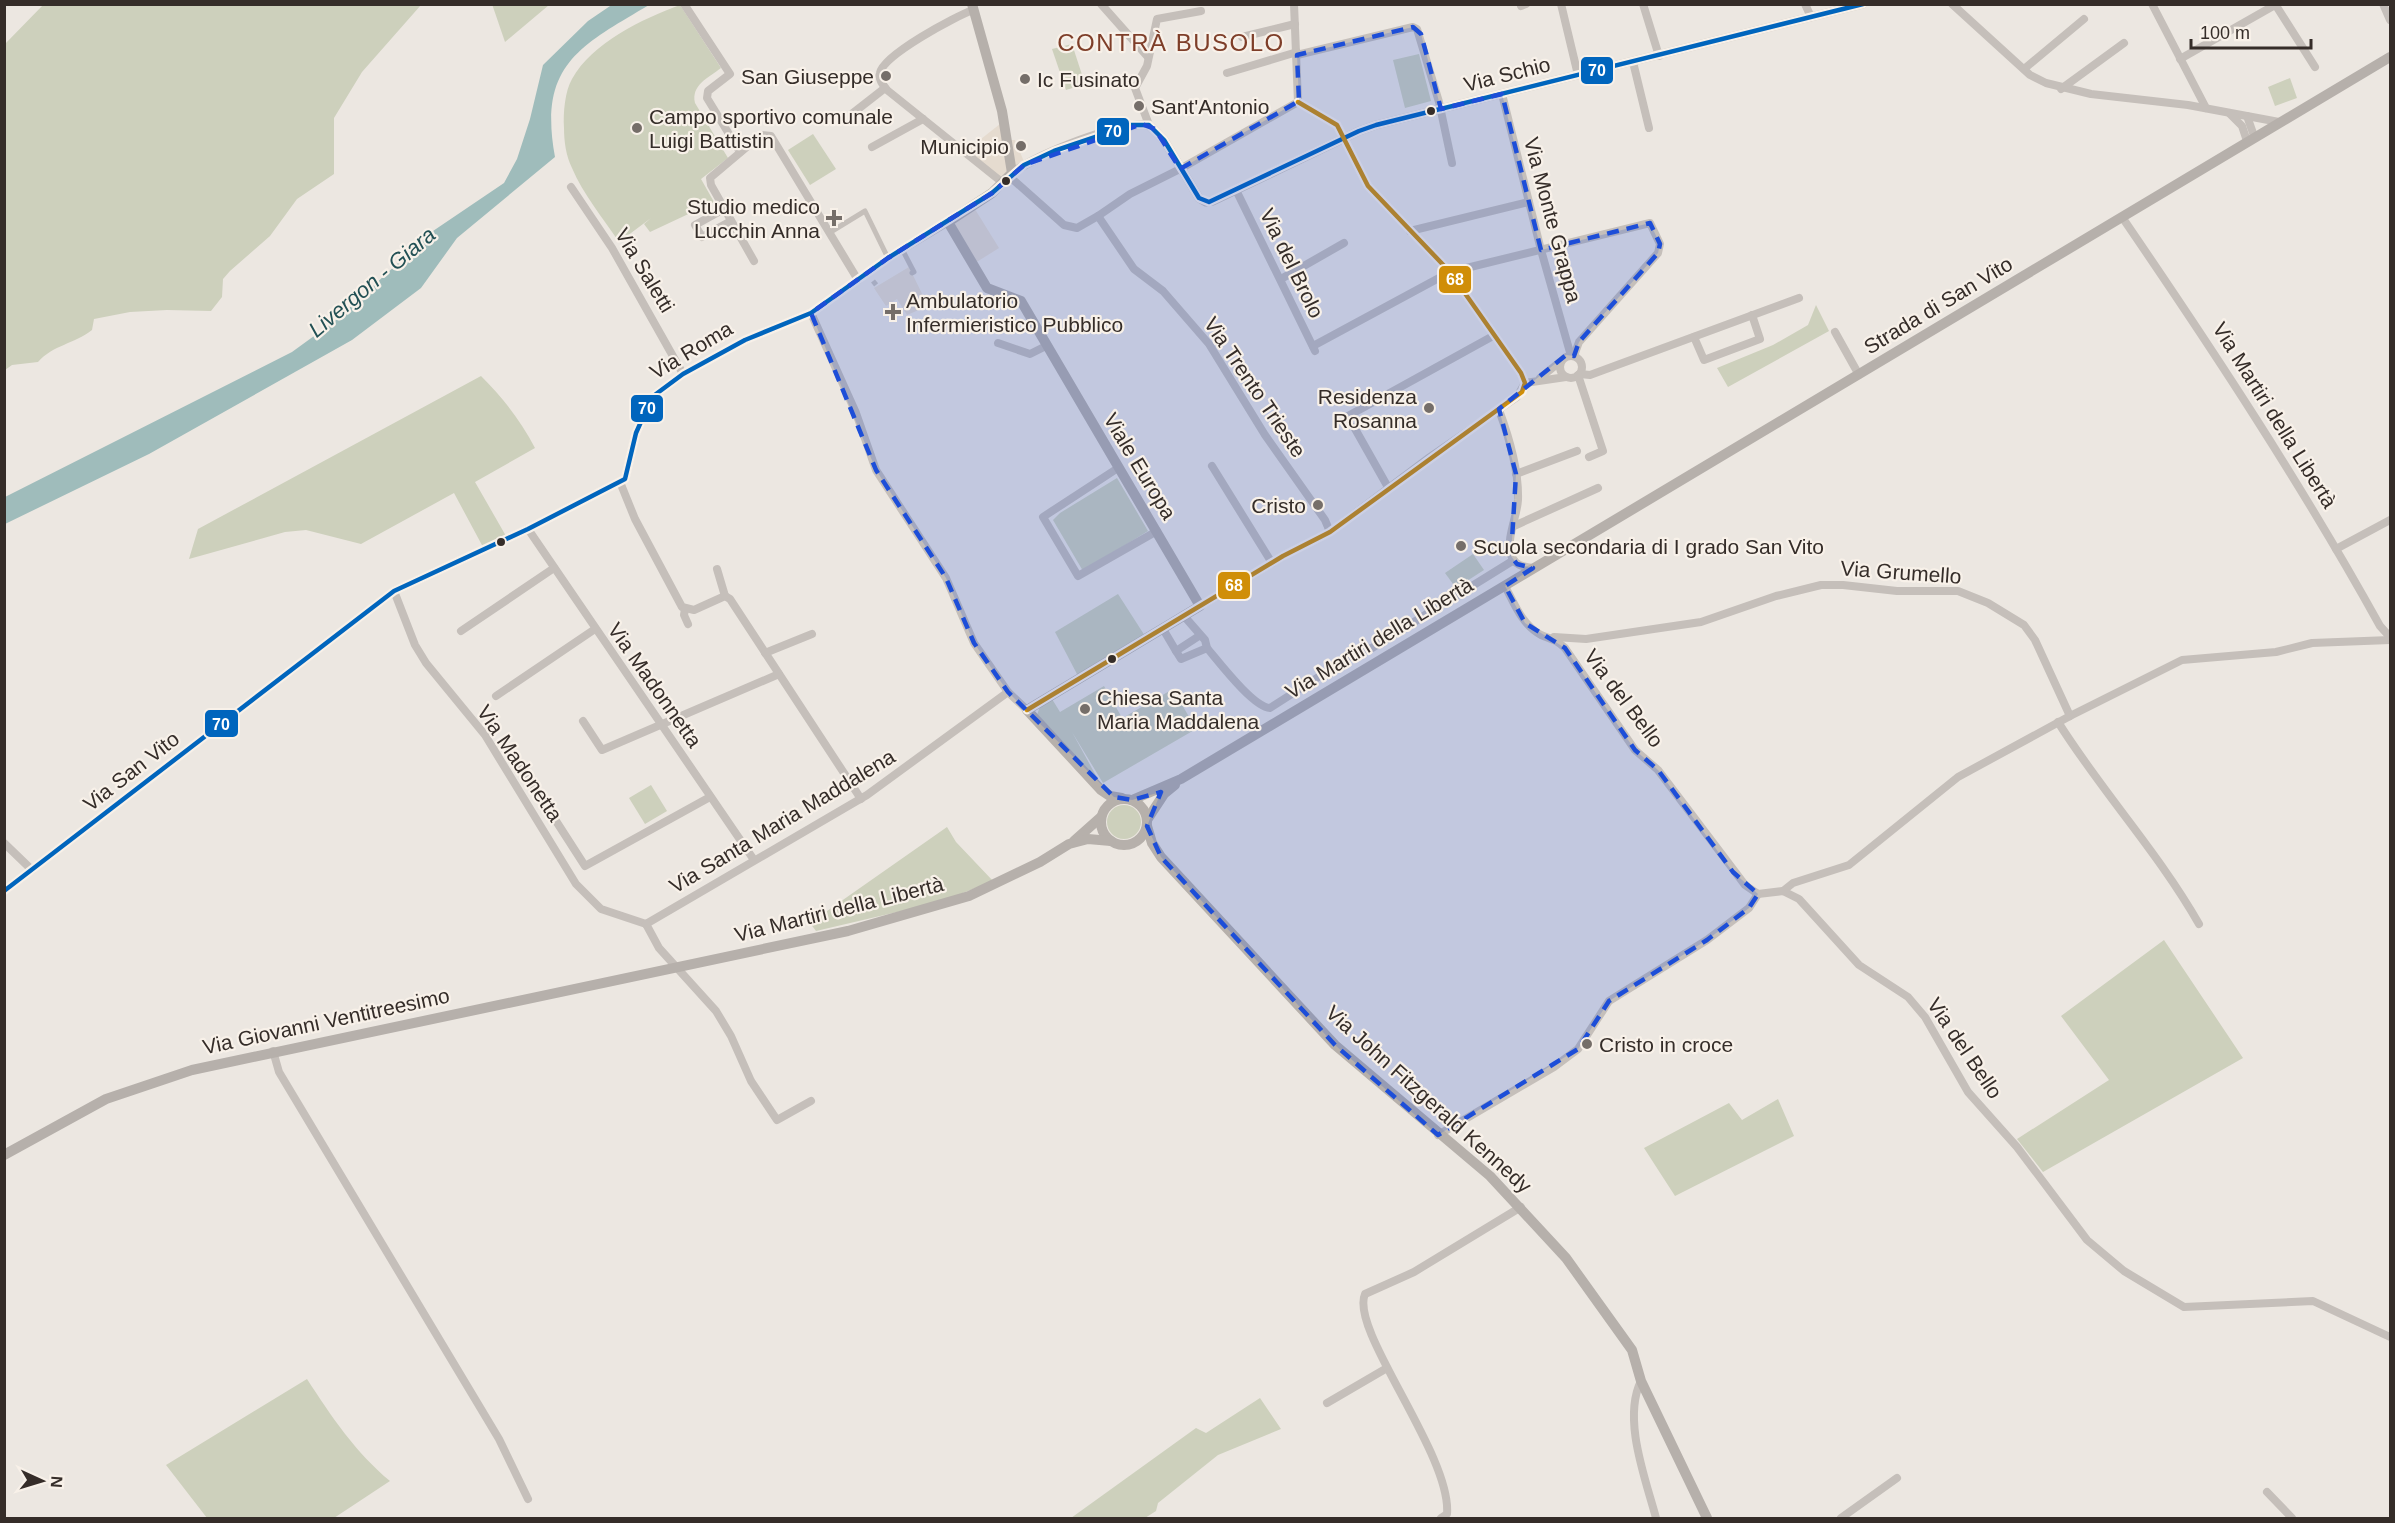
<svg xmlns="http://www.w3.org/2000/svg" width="2395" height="1523" font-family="Helvetica,sans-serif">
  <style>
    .green { fill: #cdd0bc }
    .plaza { fill: #e5dbcf }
    .water { fill: #9fbcbb }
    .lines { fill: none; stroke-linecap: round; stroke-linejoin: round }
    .pedestrian-tunnel { stroke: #c7c2bc; stroke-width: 5; stroke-dasharray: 5 2.5; stroke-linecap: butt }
    .pedestrian { stroke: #c5bfba; stroke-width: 5 }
    .minor { stroke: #c5bfba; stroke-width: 8 }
    .tertiary { stroke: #c5bfba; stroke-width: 9 }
    .secondary { stroke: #b6b0ab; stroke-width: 10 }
    .bus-1-casing { stroke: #f8f1e9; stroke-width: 9 }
    .bus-2-casing { stroke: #f8f1e9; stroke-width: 9 }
    .bus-1 { stroke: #0065bd; stroke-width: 4.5 }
    .bus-2 { stroke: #d08e08; stroke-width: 4.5 }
    .marked { fill: #1d4ed8; fill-opacity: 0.2; stroke: #1d4ed8; stroke-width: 4.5; stroke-dasharray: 12 8; stroke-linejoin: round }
    .poi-dot { fill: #756e69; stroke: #f8f1e9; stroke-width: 2 }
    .bus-dot { fill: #352d29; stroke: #f8f1e9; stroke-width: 2 }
    .labels { text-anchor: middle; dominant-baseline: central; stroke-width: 4.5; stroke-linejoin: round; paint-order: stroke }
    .street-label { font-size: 21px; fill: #352d29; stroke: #f8f1e9 }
    .poi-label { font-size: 21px; fill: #352d29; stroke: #f8f1e9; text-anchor: start }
    .water-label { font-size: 22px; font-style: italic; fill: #225054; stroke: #f8f1e9 }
    .quarter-label { font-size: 24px; letter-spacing: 1.5px; fill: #7e3e29; stroke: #f8f1e9 }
    .line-badge { stroke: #f8f1e9; stroke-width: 2 }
    .badge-label { font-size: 16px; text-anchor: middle; font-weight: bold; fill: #fff }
  </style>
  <rect width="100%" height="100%" fill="#ece7e1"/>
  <g class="green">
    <path d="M44,4h377v1l-59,67 -28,46v56l-37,25 -27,37 -40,35 -7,8 -1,18 -11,14 -44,-1 -37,2 -36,7 -2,11c-18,14 -39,15 -54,32l-26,3 -7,5v-326z"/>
    <polygon points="492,4 549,4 549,5 505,42"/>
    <path d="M680,5l41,63c-13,10 -30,17 -26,35l33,55 -27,21 13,23 -64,30 -6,-8 7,-6 -32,24c-16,-24 -36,-48 -47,-74 -6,-12 -8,-27 -8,-40 -1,-15 1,-37 8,-49 20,-36 70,-60 108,-74z"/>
    <polygon points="1072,44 1085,84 1066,90 1052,49"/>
    <polygon points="1419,54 1431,101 1405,108 1393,60"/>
    <polygon points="2290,78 2297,98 2275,106 2268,87"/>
    <polygon points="813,134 836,169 810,185 788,150"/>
    <polygon points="1816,305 1829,331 1728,387 1717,368 1773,345 1808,325"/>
    <path d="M481,376c22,22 40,45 54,72l-60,34 31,54 -23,11 -29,-54 -93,51 -55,-14 -21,2 -96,27 9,-30z"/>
    <polygon points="1117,478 1148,531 1083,571 1053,520 1060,513"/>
    <polygon points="1473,554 1484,570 1456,588 1445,573"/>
    <polygon points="1118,594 1145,636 1078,676 1055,632"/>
    <polygon points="1104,686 1125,723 1128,721 1126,716 1173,689 1196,729 1103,783 1072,732 1100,783 1037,715 1040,706 1052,699 1060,712"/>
    <polygon points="651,785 667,811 645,824 629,798"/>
    <circle cx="1124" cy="822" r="17"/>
    <polygon points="947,827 956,842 993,881 940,902 816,931 810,923"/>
    <polygon points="2164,940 2243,1058 2043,1172 2017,1139 2109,1080 2061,1016"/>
    <polygon points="1778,1099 1794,1136 1675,1196 1644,1148 1729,1103 1742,1120"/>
    <path d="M307,1379c24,37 49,74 83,102l-56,37h-127l-41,-53z"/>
    <polygon points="1260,1398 1281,1429 1218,1455 1158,1503 1156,1511 1145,1518 1071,1518 1196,1428 1206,1433"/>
  </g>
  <g class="plaza">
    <polygon points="1000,124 1010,140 1015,140 1025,164 1006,186 967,150"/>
    <polygon points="973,206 999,248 975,263 950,221"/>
    <polygon points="909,267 928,306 907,315 897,299 886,306 874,288"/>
  </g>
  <path class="water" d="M613,4l36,1c-69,41 -111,60 -94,152l-98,81 -36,50 -69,52 -203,114 -144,70v-27l287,-145 44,-32 97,-89 71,-48 13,-24 13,-40 13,-54 45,-44z"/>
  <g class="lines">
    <polyline class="pedestrian-tunnel" points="873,281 877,286"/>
    <g class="pedestrian">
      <polyline points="829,233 865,211 888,258"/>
      <polyline points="902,249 914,272 912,273"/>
    </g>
    <g class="minor">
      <polyline points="684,4 730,74 708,91 707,98 740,152"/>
      <polyline points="1101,4 1148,57"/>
      <polyline points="1294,4 1298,102"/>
      <polyline points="1561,4 1578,75"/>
      <polyline points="1643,4 1659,56"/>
      <polyline points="1805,4 1811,17"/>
      <polyline points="1952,4 2030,75 2046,83 2091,94 2188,105 2279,122"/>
      <polyline points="2152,4 2206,108"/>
      <polyline points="2275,4 2315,67"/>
      <polyline points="2383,4 2390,20"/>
      <polyline points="1521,6 1526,4"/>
      <path d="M973,10c-17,6 -90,45 -93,63 -2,6 3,12 7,17l116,93"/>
      <polyline points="1242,37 1295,24"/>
      <polyline points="1297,55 1413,27 1417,29 1439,102 1452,163"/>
      <polyline points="2180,59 2275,5"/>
      <polyline points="1633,62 1649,128"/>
      <polyline points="2024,69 2084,19"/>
      <polyline points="1227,73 1297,52"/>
      <polyline points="2061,89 2124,43"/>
      <polyline points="1502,94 1541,250 1571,356"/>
      <polyline points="853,113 885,88"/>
      <polyline points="2230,114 2242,126 2247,141"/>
      <polyline points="2247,116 2254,136"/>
      <polyline points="1149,125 1135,88 1147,66 1157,19 1201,11"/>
      <polyline points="872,147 923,119"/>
      <polyline points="1009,176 1064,225 1077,228 1098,216 1134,269 1163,291 1209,344 1265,435 1325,520 1330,532"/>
      <polyline points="571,187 612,248 683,374"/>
      <polyline points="1236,190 1315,351"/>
      <polyline points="724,209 695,225 702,237 731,221"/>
      <polyline points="1098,216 1130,194 1180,169 1298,102"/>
      <path d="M2122,217c91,133 180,268 258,409l10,11"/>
      <polyline points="1410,231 1529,202"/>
      <polyline points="754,261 711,185 710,178 761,135 771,136 858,280"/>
      <polyline points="1281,279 1344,243"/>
      <polyline points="811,313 856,413 876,470 946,578 974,643 1008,692 1027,710"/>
      <polyline points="1835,332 1859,375"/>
      <polyline points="1694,337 1704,360 1760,339 1752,315"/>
      <polyline points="998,343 1030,354 1046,346"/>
      <polyline points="1313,346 1450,272 1650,223 1660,244 1658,253 1579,342 1574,356"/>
      <circle cx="1571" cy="367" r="11"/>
      <polyline points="1580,374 1590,375 1799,298"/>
      <polyline points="1578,375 1603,451 1589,457"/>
      <polyline points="1540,378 1561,361"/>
      <polyline points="1525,383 1566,377"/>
      <path d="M1499,410c10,27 20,61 19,90 -1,17 -12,38 -7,55 3,10 12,12 22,13"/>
      <polyline points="1348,416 1493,336"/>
      <polyline points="1354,427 1389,489"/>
      <polyline points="1212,466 1272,563"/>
      <polyline points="1118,468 1043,517 1078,576 1157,531"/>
      <polyline points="1516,474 1577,451"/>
      <polyline points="620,482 635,519 682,607 694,610 725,596 730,599 861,799"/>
      <polyline points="1514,526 1598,488"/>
      <polyline points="528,529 754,860"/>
      <polyline points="2336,549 2390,520"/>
      <polyline points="717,569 725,596"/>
      <path d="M1505,586c9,17 17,39 36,49 11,5 13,3 24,13l70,102 23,20 87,115 13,9 25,-3 16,8 60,66 49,32 17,20 43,75 49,55 70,93 37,31 60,36 129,-6 77,36"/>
      <polyline points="394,591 415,645 426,663 485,735 576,884 601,909 646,924"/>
      <polyline points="1200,606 1283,556 1330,532 1430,457 1517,397 1525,383 1521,373 1450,272 1368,186 1337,125 1298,102"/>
      <polyline points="685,609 684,615 688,624"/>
      <path d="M1184,616l21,24 2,8c12,14 46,59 63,60l89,-57 13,-3 142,-88"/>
      <polyline points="1163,629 1176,651"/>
      <polyline points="461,631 554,568"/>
      <polyline points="1199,636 1176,651 1181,659 1207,648"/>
      <polyline points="1554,637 1586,639 1701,622 1776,596 1821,585 1843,585 1897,591 1958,591 1988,603 2024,625 2035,640 2070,716"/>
      <polyline points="765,653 812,634"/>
      <polyline points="496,696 595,629"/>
      <polyline points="583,721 602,750 779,674"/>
      <path d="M2058,722c44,70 100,130 141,202"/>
      <polyline points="520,765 585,866 710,797"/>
      <polyline points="4,843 32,870"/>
      <polyline points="4,891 394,591 528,529 625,479 636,433 652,397 683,374 745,340 811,313 888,258 948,222"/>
      <polyline points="1783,891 1793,883 1849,865 1958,777 2070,716 2182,660 2276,652 2312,643 2390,640"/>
      <polyline points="646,924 867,795 1008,692"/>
      <polyline points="646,924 659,948 716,1011 731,1036 751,1081 777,1120 811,1101"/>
      <polyline points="273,1051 279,1072 499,1439 528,1499"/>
      <polyline points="1438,1135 1554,1067 1578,1049 1609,1001 1707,940 1749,908 1758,894"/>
      <path d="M1641,1381c-19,38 5,99 15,137"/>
      <polyline points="1327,1403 1387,1368"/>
      <polyline points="2267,1492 2292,1518"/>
      <path d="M1441,1518l6,-4c5,-59 -98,-184 -82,-220l49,-22 107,-65"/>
      <polyline points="1841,1518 1897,1478"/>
    </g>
    <path class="tertiary" d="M1012,173c26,-18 106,-52 137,-48l15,15 35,58 7,4 7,-1 146,-70 17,-6 487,-121"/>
    <g class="secondary">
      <polyline points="972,4 1002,111 1012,173 992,193 948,222 987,288 1021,301 1200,606 1027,710 1101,790 1110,796 1122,798"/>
      <circle cx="1124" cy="822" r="23"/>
      <polyline points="1132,800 1181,779 2390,57"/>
      <polyline points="1147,820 1164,794 1175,785"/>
      <polyline points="1147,826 1152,843 1161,857 1335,1045 1490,1176 1566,1258 1632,1350 1641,1381 1707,1518"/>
      <polyline points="1074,841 1101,817"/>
      <polyline points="4,1155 106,1099 192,1070 848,931 969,896 1040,862 1069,844 1088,839 1111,841"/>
    </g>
    <g class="bus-1-casing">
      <polyline id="bus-1" points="4,891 394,591 528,529 625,479 636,433 652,397 683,374 745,340 811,313 888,258 992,193 1024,165 1054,151 1131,125 1149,125 1164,140 1199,198 1209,202 1359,131 1376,125 1863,4"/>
    </g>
    <g class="bus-2-casing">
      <polyline id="bus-2" points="1027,710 1283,556 1330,532 1522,392 1525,383 1521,373 1450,272 1368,186 1337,125 1298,102"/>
    </g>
    <use href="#bus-1" class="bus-1"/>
    <use href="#bus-2" class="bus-2"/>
  </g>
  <path class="marked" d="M1413,27l8,7 20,75 61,-15 39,156 109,-27 10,21 -2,9 -79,89 -5,14 -8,-1 -67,54 17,65 -5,82 6,8 16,4 -28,18 20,37 40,25 70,102 23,20 75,102 25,22 -9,14 -42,32 -98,61 -31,48 -140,86 -103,-90 -174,-188 -14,-31 14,-34 -29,8 -18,-3 -106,-105 -34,-49 -28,-65 -70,-108 -65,-157 77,-55 104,-65 32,-28 118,-41 13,5 25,40 119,-68 -2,-46z"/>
  <g class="poi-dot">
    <circle cx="886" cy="76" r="6"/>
    <circle cx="1025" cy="79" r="6"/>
    <circle cx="1139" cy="106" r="6"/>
    <circle cx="637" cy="128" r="6"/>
    <circle cx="1021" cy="146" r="6"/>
    <path d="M831 209h6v6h6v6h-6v6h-6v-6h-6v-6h6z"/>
    <path d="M890 303h6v6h6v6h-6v6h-6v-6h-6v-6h6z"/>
    <circle cx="1429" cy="408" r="6"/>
    <circle cx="1318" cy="505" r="6"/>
    <circle cx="1461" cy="546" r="6"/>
    <circle cx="1085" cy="709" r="6"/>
    <circle cx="1587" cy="1044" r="6"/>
  </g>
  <g class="bus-dot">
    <circle cx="1431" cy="111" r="5"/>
    <circle cx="1006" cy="181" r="5"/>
    <circle cx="501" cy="542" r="5"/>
    <circle cx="1112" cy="659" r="5"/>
  </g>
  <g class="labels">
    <g class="street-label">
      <text transform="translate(1507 74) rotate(-14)">Via Schio</text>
      <text transform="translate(1553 220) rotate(75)">Via Monte Grappa</text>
      <text transform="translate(1292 263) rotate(64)">Via del Brolo</text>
      <text transform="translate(645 270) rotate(59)">Via Saletti</text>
      <text transform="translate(1938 305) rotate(-31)">Strada di San Vito</text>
      <text transform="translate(691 350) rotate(-31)">Via Roma</text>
      <text transform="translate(1255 387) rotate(56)">Via Trento Trieste</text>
      <text transform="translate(2275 415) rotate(58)">Via Martiri della Libertà</text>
      <text transform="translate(1140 466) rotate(59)">Viale Europa</text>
      <text transform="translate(1901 572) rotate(4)">Via Grumello</text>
      <text transform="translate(1379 638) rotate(-31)">Via Martiri della Libertà</text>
      <text transform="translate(655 685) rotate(55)">Via Madonnetta</text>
      <text transform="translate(1624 698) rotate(53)">Via del Bello</text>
      <text transform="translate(520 763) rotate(56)">Via Madonetta</text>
      <text transform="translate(131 771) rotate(-38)">Via San Vito</text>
      <text transform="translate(782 821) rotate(-31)">Via Santa Maria Maddalena</text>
      <text transform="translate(839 909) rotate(-14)">Via Martiri della Libertà</text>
      <text transform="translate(326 1021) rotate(-12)">Via Giovanni Ventitreesimo</text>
      <text transform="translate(1965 1048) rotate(56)">Via del Bello</text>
      <text transform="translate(1429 1099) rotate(42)">Via John Fitzgerald Kennedy</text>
    </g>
    <g class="poi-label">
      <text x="874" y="76" text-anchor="end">San Giuseppe</text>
      <text x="1037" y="79">Ic Fusinato</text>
      <text x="1151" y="106">Sant'Antonio</text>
      <text x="649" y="116">Campo sportivo comunale<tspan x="649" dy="24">Luigi Battistin</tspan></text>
      <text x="1009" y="146" text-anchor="end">Municipio</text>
      <text x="820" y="206" text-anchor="end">Studio medico<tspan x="820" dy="24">Lucchin Anna</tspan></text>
      <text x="906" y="300">Ambulatorio<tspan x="906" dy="24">Infermieristico Pubblico</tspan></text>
      <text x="1417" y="396" text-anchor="end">Residenza<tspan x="1417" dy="24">Rosanna</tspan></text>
      <text x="1306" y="505" text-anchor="end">Cristo</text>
      <text x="1473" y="546">Scuola secondaria di I grado San Vito</text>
      <text x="1097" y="697">Chiesa Santa<tspan x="1097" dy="24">Maria Maddalena</tspan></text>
      <text x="1599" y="1044">Cristo in croce</text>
    </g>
    <g class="water-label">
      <text transform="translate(372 282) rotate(-40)">Livergon - Giara</text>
    </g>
    <g class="quarter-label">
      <text x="1171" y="42">CONTRÀ BUSOLO</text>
    </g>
  </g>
  <g class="line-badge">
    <rect x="1580" y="56" width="34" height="29" rx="6" fill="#0065bd"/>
    <rect x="1096" y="117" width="34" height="29" rx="6" fill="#0065bd"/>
    <rect x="1438" y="265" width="34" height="29" rx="6" fill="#d08e08"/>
    <rect x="630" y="394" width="34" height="29" rx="6" fill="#0065bd"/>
    <rect x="1217" y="571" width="34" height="29" rx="6" fill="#d08e08"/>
    <rect x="204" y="709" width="35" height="29" rx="6" fill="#0065bd"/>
  </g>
  <g class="badge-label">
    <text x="1597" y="76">70</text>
    <text x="1113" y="137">70</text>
    <text x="1455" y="285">68</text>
    <text x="647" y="414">70</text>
    <text x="1234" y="591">68</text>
    <text x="221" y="730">70</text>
  </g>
  <rect width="2395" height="1523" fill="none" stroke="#352d29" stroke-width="12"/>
  <g transform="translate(42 1481) rotate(94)" stroke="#f8f1e9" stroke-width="4.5" paint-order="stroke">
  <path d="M0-4.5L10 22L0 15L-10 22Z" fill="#352d29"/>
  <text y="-9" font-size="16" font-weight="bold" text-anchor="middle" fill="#352d29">N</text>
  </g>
  <path d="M2191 39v9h120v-9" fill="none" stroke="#352d29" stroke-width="3"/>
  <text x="2200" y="39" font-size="18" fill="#352d29" stroke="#f8f1e9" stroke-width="4.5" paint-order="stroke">100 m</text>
</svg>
